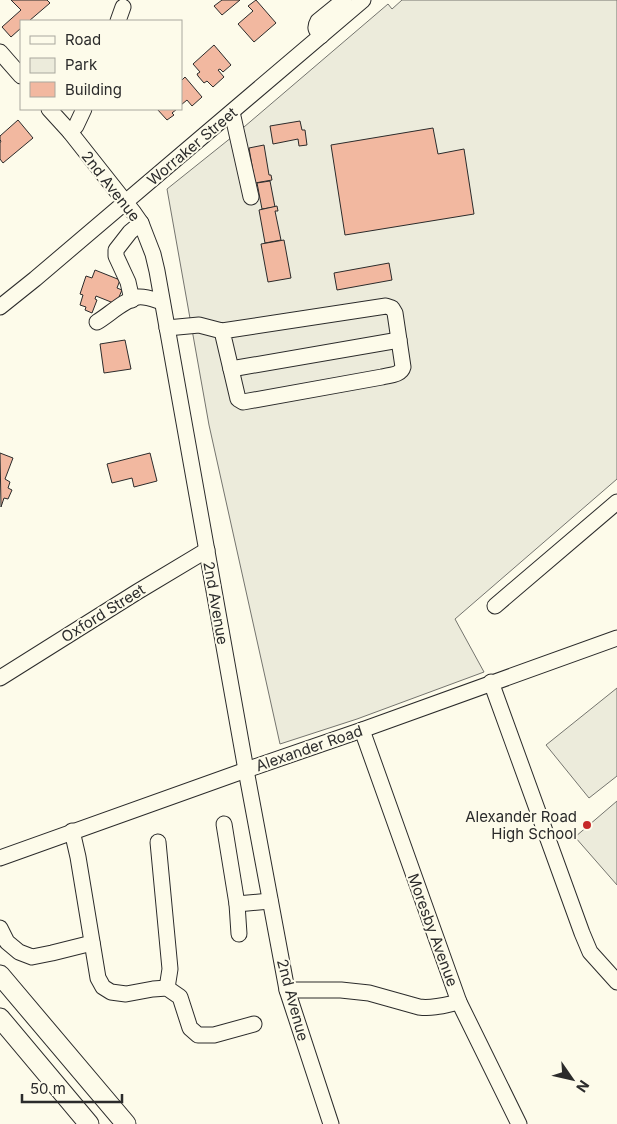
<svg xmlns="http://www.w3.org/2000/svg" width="617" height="1124" font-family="Inter,sans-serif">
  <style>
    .green { fill: #ecebdb; stroke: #74746e }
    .building { fill: #f2b8a0; stroke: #2b2b2b }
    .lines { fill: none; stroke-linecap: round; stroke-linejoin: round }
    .minor-casing { stroke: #2b2b2b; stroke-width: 17 }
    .major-casing { stroke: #2b2b2b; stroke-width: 21 }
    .minor { stroke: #fdfbea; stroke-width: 15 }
    .major { stroke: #fdfbea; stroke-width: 19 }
    .poi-dot { fill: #c62828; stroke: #fdfbea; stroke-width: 2 }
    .labels { text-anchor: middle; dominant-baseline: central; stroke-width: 4; stroke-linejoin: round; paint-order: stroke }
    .street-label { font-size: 15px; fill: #2b2b2b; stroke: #fdfbea }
    .poi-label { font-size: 15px; fill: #2b2b2b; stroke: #fdfbea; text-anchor: end }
  </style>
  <rect width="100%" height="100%" fill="#fdfbea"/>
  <g class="green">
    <polygon points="402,0 617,0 617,479 455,619 484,672 357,719 280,744 209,425 167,189 237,133 388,4 392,9"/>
    <polygon points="617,688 617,776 589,798 546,745"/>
    <polygon points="617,801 617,885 575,837"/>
  </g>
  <g class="building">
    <polygon points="11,0 47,0 50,3 29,21 21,21 21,28 11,37 2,27 21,10"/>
    <polygon points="222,0 240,0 222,15 214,6"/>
    <polygon points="256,0 276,23 254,42 238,24 253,11 248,6"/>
    <polygon points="214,45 231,65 223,72 220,69 218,70 224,77 213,87 207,81 204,83 198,76 197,74 200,72 193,64"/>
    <polygon points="185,77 202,97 192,106 187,100 181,105 181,81"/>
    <polygon points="157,109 177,109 172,113 174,115 167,120"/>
    <polygon points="18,120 33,138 3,163 0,159 0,143 1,141 0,140 0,136"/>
    <polygon points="300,121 302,130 305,130 307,145 299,146 298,139 273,144 270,126"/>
    <polygon points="433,128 438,154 464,149 474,214 345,235 331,145"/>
    <polygon points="264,145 269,175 271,175 272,180 255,183 249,148"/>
    <polygon points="270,181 275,207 262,209 257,183"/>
    <polygon points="277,206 278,211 275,211 281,240 265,243 259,210"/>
    <polygon points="284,240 291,278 268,282 261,244"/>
    <polygon points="389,263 392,280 337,290 334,273"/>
    <polygon points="95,270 120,280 117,288 122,290 116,304 96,296 95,299 97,300 92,313 85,310 86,307 80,305 83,295 80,294 86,276 92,278"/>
    <polygon points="125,340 131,369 104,373 100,344"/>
    <polygon points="0,453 13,458 5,479 10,482 8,488 12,490 8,499 4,498 1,507"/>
    <polygon points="150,453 157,481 134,487 132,478 112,483 107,464"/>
  </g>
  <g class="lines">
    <g class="minor-casing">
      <g id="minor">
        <polyline points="118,21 123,7"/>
        <path d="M321,36c-5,-6 -7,-8 -3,-15l26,-21"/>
        <polyline points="0,52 21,76"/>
        <polyline points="49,109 70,132 134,213 141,223 146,236 153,254 157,271 246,770 287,990 331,1124"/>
        <polyline points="232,112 251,197"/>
        <polyline points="70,132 76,126 84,109"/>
        <polyline points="132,300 128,282 116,256 116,250 130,232 141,223"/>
        <polyline points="0,307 35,279 363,0"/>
        <path d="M97,322c12,-7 27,-22 41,-25 8,-1 17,3 24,5"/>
        <path d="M167,328l32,-3 23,6 164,-25 6,2 3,5 8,54c-2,8 -13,8 -21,10l-139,25 -5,-3 -16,-68"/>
        <polyline points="231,369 399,340"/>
        <polyline points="495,606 617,502"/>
        <polyline points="0,678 137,592 207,550"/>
        <polyline points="491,682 582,933 590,952 617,982"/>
        <polyline points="362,730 459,1002 519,1124"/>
        <polyline points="224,824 237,904 239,934"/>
        <polyline points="72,831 78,857 98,978 103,987 111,992 126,994 153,989 167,988 180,997 190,1028 198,1035 214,1035 254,1024"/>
        <polyline points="158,842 170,969 167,988"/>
        <polyline points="0,858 246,770 362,730 617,638"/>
        <polyline points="237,904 270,901"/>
        <polyline points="0,928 7,942 19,952 32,957 52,953 92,943"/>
        <path d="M287,990h54l28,3 50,14c14,2 26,-2 40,-5"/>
      </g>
    </g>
    <g class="major-casing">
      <g id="major">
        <polyline points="0,975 126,1124"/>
        <polyline points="0,1018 89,1124"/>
      </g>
    </g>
    <use href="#minor" class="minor"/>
    <use href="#major" class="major"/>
  </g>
  <circle class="poi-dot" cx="587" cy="825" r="5"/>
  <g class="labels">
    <g class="street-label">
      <text transform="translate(192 146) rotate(-40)">Worraker Street</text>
      <text transform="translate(111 186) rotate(52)">2nd Avenue</text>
      <text transform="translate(216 603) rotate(80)">2nd Avenue</text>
      <text transform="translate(103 613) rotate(-32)">Oxford Street</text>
      <text transform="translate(309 748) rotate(-19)">Alexander Road</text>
      <text transform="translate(433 930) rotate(70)">Moresby Avenue</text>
      <text transform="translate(293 1000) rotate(75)">2nd Avenue</text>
    </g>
    <g class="poi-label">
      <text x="577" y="816">Alexander Road<tspan x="577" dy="17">High School</tspan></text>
    </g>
  </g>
  <rect x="20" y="20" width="162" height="90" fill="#fdfbea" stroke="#a9a89e"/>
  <rect x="30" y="36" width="25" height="8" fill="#fdfbea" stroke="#a9a89e"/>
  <text x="65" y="45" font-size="15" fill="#2b2b2b">Road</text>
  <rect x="30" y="58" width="25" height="15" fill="#ecebdb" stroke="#a9a89e"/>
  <text x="65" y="70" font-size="15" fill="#2b2b2b">Park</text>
  <rect x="30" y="82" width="25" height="15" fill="#f2b8a0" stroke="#a9a89e"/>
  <text x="65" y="95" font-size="15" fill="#2b2b2b">Building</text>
  <g transform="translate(572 1079) rotate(124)" stroke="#fdfbea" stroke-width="4" paint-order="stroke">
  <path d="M0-4L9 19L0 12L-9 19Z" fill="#2b2b2b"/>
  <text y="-8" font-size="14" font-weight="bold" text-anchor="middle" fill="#2b2b2b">N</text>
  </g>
  <path d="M22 1094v8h100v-8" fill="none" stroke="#2b2b2b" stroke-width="2.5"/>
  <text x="30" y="1094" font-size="15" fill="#2b2b2b" stroke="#fdfbea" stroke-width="4" paint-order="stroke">50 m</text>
</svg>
